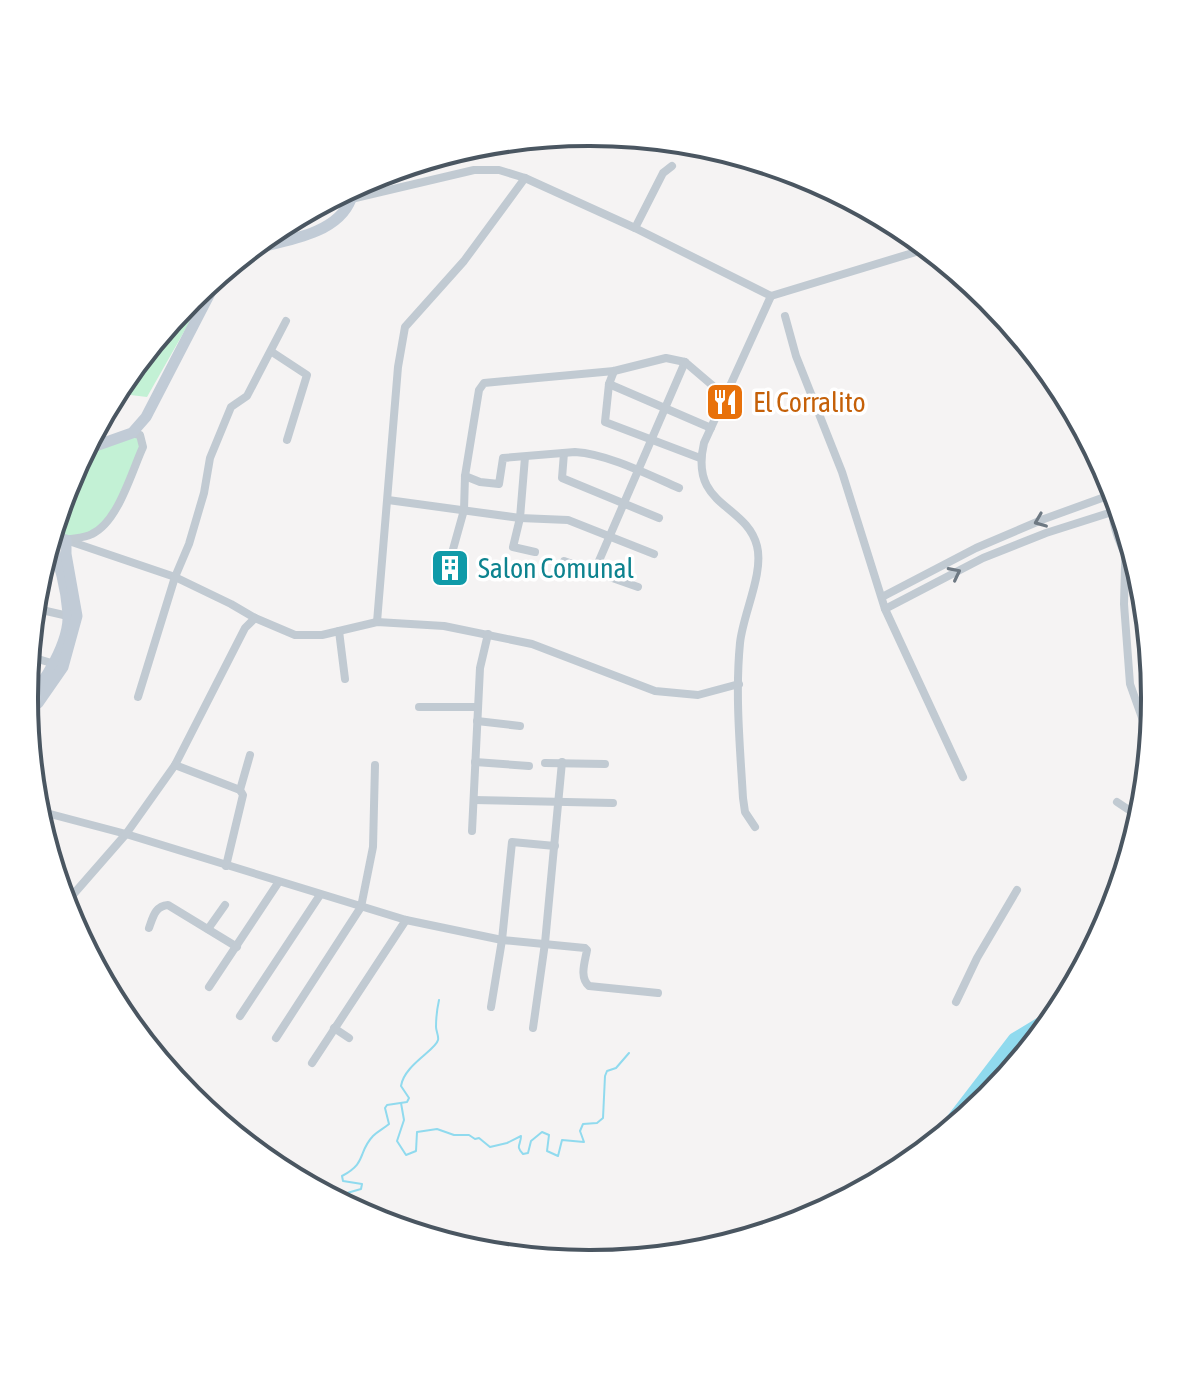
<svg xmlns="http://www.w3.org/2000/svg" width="1179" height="1396" font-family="'Asap Condensed',sans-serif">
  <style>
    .green { fill: #c3f1d5 }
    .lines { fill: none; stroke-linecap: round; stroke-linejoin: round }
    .stream { stroke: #90daee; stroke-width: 2 }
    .river { stroke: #90daee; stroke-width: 12 }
    .street { stroke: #c1cad2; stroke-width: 8 }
    .secondary { stroke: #c1cbd6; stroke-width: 11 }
    .oneway { stroke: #6e7983 }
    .labels { text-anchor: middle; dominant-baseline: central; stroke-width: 7; stroke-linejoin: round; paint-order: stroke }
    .food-label { font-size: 28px; fill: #c56008; stroke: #fff; text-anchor: start }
    .culture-label { font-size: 28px; fill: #0d838f; stroke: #fff; text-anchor: start }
    .rim { fill: none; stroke: #4a5661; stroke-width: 4 }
  </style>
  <rect width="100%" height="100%" fill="#f5f3f3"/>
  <g class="green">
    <path d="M215,277l-68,120 -33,-4 29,-39 3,11c11,-9 12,-26 20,-38 14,-20 31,-35 49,-50z"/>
    <polygon points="140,435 143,447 112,518 89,535 50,537 67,481 84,450"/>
  </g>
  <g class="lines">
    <g class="stream">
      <path d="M401,1103l3,17 -7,21 9,14 10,-4 1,-19 20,-3 17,6h15l6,4 4,-1 11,9 17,-4 14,-7c0,9 -6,10 2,18l5,-1 3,-12 11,-9 7,3 -2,16 11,5 4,-16 22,2 -4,-11 3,-7 14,-1 6,-5 2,-42 2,-5 9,-3 13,-15"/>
      <path d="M330,1197l3,-5 14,1 14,-4 1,-5 -19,-3 -1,-5c26,-14 15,-23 31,-40 5,-5 10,-7 16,-12l-4,-16 2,-3 20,-3 2,-4 -8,-12c3,-21 35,-36 37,-46 1,-4 -2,-9 -2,-13 0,-10 1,-18 3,-27"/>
    </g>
    <polyline class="river" points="935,1142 1014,1039 1060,1011"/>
    <g class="street">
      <polyline points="351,199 474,170 499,170 525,178 635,228 771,296 929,248"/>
      <polyline points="635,228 663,173 672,166"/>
      <polyline points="785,316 796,356 842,472 885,609 963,777"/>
      <polyline points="272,352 307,375 287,440"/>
      <polyline points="614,371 609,384 605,422 700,458"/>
      <polyline points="609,384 711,428"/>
      <polyline points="564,453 562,478 659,518"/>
      <polyline points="525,457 520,518 513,547 535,552"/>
      <path d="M465,476l15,6 19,2 4,-26 72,-6c33,2 74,23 104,36"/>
      <path d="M1114,491c-5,23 1,42 11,63"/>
      <polyline points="388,500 520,518 568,520 654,554"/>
      <polyline points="1126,530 1124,604 1130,684 1146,729 1151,735"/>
      <polyline points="66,540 175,577 231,604 255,618 295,635 322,635 377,622 444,626 532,644 655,691 698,695 739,684"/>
      <path d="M66,540c9,-2 18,-2 26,-6 26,-12 39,-61 51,-87l-3,-12 -8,-2"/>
      <polyline points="564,561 638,587"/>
      <polyline points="595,570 685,362"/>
      <polyline points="456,576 461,555 452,553 464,510 465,476 479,390 484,383 614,371 666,358 685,362 726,397"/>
      <polyline points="882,597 976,548 1044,519 1113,494 1116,496"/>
      <polyline points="33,608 68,616"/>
      <polyline points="885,609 983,558 1046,533 1112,512 1120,507"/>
      <polyline points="377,622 398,367 405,327 464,261 525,178"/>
      <polyline points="339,631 345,679"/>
      <polyline points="28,656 58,665"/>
      <polyline points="138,697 175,577 189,544 204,493 210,458 231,407 247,396 286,321"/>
      <polyline points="419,707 478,707"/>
      <polyline points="477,721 520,726"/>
      <polyline points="475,762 529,766"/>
      <polyline points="545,763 605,764"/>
      <polyline points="175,765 240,790"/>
      <polyline points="474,800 613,803"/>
      <polyline points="1117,802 1141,818"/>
      <path d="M35,810l91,24 280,86 96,20 83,8 2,2c-2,12 -8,27 2,36l69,7"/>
      <path d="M755,827l-10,-15 -2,-14c-3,-51 -8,-104 -3,-155 3,-29 24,-70 17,-97 -11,-43 -68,-39 -53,-103l67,-147"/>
      <polyline points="472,831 480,668 488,634"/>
      <polyline points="226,866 243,795 240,790 250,755"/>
      <polyline points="64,905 126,834 175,765 245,628 255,618"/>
      <path d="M149,928c4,-11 6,-22 19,-23l69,42"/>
      <polyline points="208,929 225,905"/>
      <polyline points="209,987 278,883"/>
      <polyline points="956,1002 977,958 1017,890"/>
      <polyline points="491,1007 502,940 512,842 555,846"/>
      <polyline points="240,1016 320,895"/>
      <polyline points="334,1028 349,1038"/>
      <polyline points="533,1028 545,943 562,762"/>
      <polyline points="276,1038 361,907 373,847 375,765"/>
      <polyline points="312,1063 406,920"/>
    </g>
    <g class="secondary">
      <path d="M248,250c33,-9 89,-14 103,-51l-3,-10"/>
      <polyline points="84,450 132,433 146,417 221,272"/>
      <path d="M24,702c21,-17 46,-62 44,-89 -2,-24 -9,-52 -18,-74"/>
      <polyline points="25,712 38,703 63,667 77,616 66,554 66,540 50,537"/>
    </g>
  </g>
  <defs><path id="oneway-chevron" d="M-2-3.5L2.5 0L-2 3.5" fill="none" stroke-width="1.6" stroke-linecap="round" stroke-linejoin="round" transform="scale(2)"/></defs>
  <g class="oneway">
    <use href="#oneway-chevron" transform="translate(1040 521) rotate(158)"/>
    <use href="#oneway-chevron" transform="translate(955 573) rotate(-27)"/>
  </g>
  <defs>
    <g id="restaurant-square" transform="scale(2)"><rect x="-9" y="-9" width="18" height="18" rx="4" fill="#e8710a" stroke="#fff"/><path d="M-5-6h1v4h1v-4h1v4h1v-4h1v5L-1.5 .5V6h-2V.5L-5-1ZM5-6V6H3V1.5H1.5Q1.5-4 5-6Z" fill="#fff"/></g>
    <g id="building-square" transform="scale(2)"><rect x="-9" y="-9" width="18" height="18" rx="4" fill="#0f9aa8" stroke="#fff"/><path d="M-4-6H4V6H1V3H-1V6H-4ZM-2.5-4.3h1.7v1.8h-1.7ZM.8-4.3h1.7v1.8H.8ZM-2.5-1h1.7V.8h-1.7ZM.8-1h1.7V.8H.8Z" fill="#fff"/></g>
  </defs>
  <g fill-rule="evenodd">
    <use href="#restaurant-square" x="725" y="402"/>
    <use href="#building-square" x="450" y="568"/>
  </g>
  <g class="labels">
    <g class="food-label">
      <text x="753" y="402">El Corralito</text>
    </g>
    <g class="culture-label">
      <text x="478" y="568">Salon Comunal</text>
    </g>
  </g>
  <path d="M0 0H1179V1396H0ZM589 146H590A551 551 0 0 1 1141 697V699A551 551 0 0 1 590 1250H589A551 551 0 0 1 38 699V697A551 551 0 0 1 589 146Z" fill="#fff" fill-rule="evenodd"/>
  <path class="rim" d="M589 146H590A551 551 0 0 1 1141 697V699A551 551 0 0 1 590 1250H589A551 551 0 0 1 38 699V697A551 551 0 0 1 589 146Z"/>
</svg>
